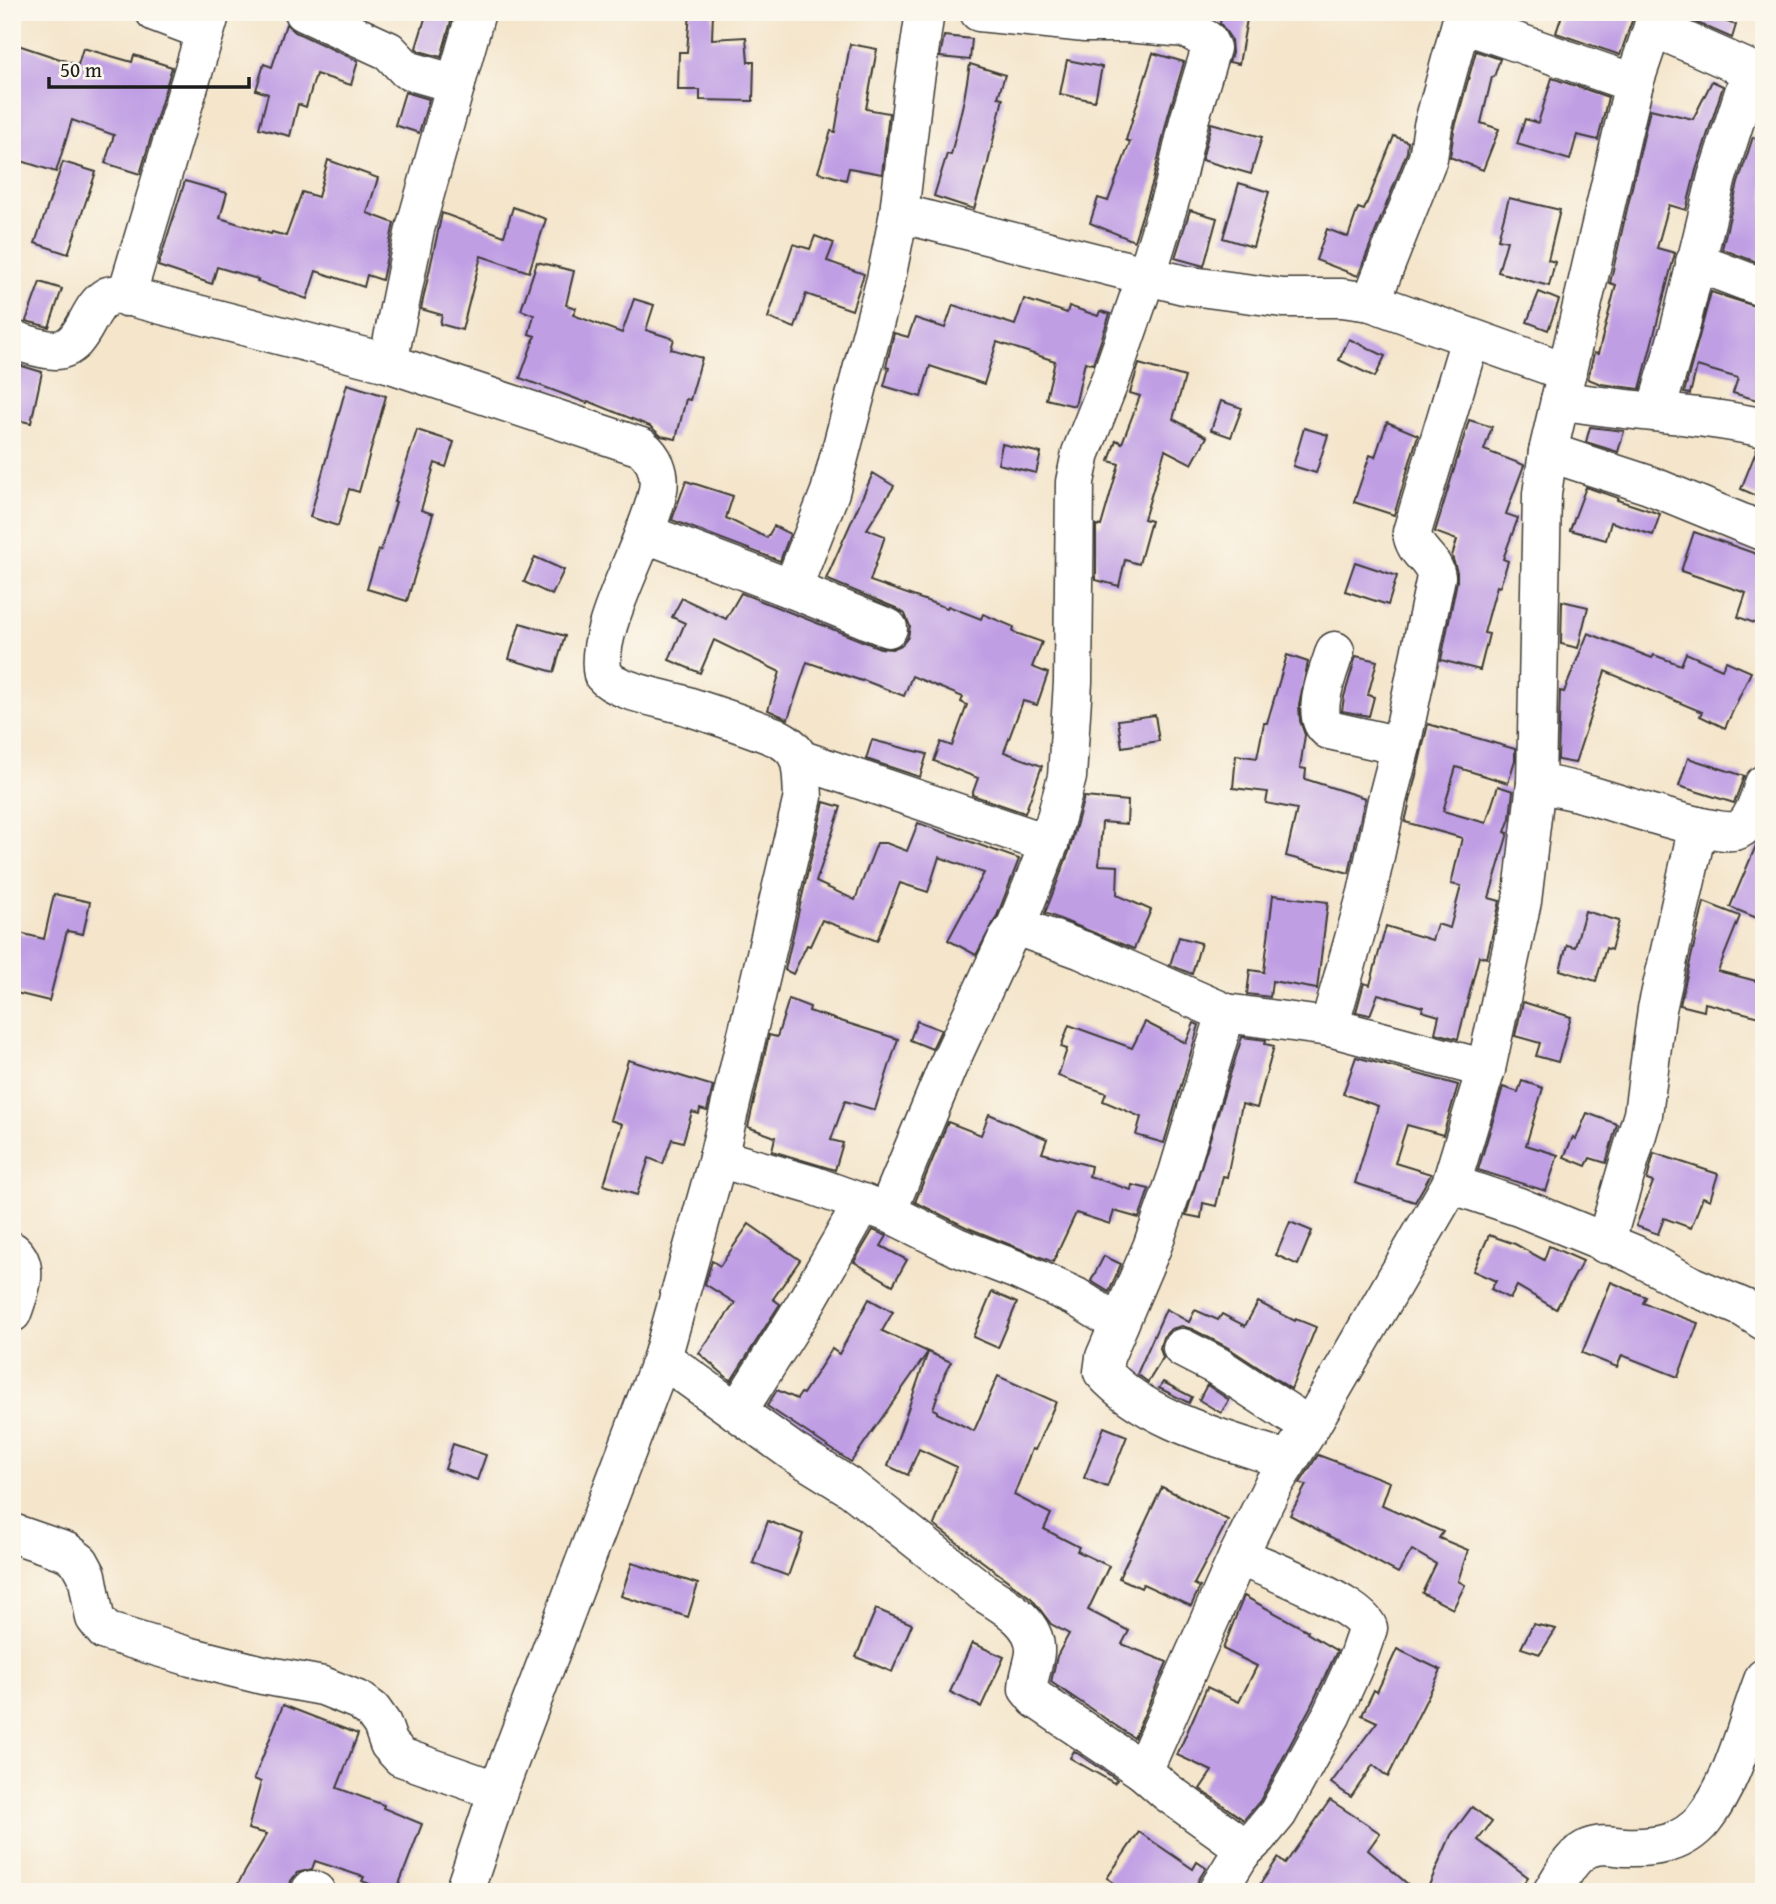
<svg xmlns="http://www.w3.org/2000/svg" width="1776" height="1904" font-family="'Gentium Book Plus',serif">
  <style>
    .building { fill: #bf9ee4 }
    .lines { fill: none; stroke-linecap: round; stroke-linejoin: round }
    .minor-casing { stroke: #3c3a36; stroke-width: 41 }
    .minor { stroke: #fff; stroke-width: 38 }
  </style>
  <rect width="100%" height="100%" fill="#fbf7ec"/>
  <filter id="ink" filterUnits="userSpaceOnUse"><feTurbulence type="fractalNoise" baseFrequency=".0143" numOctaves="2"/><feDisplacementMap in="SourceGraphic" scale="14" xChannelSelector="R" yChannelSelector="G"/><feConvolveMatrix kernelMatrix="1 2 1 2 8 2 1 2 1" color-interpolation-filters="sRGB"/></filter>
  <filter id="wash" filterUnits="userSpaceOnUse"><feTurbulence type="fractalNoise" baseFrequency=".00686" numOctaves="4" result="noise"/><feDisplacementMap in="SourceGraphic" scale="28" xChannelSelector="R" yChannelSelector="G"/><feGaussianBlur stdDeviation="1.57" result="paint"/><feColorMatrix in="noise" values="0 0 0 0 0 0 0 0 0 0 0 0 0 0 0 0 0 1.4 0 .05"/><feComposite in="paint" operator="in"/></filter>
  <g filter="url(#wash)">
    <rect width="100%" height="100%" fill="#f4e5cb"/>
    <g id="blocks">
      <g class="building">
        <polygon points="427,12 452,18 441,57 419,51 416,48"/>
        <polygon points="690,12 713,12 712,39 746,37 748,62 754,62 753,101 700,100 700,90 678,90 679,52 687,52"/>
        <polygon points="1563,12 1635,12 1620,55 1556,33"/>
        <polygon points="1679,12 1714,12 1712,17 1736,25 1732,38 1679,15"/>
        <polygon points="1222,14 1247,19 1239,64 1229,62 1232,53 1231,39 1220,23"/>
        <polygon points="286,24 295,32 358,61 351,85 316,74 306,107 298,104 290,136 259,128 268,94 256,90 264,64 272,67"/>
        <polygon points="944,36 972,39 970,60 940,57"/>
        <polygon points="12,43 78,65 83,48 132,62 134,55 172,67 140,174 105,163 114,135 72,120 56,172 12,158"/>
        <polygon points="850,44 877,49 866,109 889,113 882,174 849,168 846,180 818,172 831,131 835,132"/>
        <polygon points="1476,51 1500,59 1494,77 1492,77 1481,123 1499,129 1483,170 1450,157 1454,131"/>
        <polygon points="1153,53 1184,62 1168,116 1153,181 1134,241 1090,223 1098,198 1108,201 1130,142 1126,140"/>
        <polygon points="1067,60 1102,67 1095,101 1060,94"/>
        <polygon points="970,64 1005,75 998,97 1003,98 987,167 974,209 934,196 947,154 951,155 964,99"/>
        <polygon points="1552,78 1608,97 1598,140 1577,135 1570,160 1517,144 1525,119 1538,123"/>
        <polygon points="1712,81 1723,86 1696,170 1686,210 1669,205 1657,248 1675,253 1640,389 1601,384 1588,379 1594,353 1598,354 1616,285 1610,283 1650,109 1693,119"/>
        <polygon points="405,92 429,99 419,133 395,125"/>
        <polygon points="1211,123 1262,137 1251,174 1202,160"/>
        <polygon points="1394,136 1408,142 1407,152 1358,276 1316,260 1327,229 1348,237 1358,208 1364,210"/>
        <polygon points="1753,137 1764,140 1764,265 1722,249 1738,183"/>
        <polygon points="328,160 378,178 367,213 394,223 382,280 367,275 364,287 316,271 307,299 257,281 258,279 217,267 212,284 158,266 185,181 227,193 220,218 271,234 272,232 286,236 302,192 318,197"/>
        <polygon points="63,162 96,172 68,254 35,243"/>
        <polygon points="1239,183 1269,192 1253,247 1223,238"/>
        <polygon points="1509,198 1560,210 1548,260 1555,262 1549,286 1498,272 1507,241 1498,239"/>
        <polygon points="513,207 546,219 529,272 481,256 462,330 440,324 442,315 421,309 442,213 504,236"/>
        <polygon points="1190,210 1217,218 1204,266 1175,258"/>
        <polygon points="815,236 834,243 827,261 864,274 852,310 806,294 795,328 768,318 793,244 810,249"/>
        <polygon points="537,262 574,271 566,305 576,308 573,315 622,333 634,299 654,305 646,330 674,339 671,349 702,358 690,400 686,399 676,439 661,436 650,426 588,401 587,403 520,378 535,336 529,334 534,315 521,310"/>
        <polygon points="40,282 62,289 49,327 26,321"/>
        <polygon points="1539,292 1559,300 1548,330 1527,322"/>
        <polygon points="1711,292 1764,309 1764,402 1733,393 1738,378 1697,366 1690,394 1684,393"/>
        <polygon points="1024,299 1067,313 1069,306 1098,316 1100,311 1110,314 1093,364 1085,362 1075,406 1046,399 1055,361 997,342 984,384 930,366 921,397 884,386 889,368 886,367 894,333 908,337 915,318 945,328 953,305 1015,325"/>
        <polygon points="1349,339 1385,356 1375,377 1339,360"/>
        <polygon points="12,363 42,372 31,423 17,420 16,424 12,424"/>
        <polygon points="1139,364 1185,377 1173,419 1207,437 1192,464 1165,450 1144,519 1151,521 1139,564 1125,560 1119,586 1096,580 1096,525 1101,526 1119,464 1109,461 1116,440 1122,443 1140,396 1130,393"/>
        <polygon points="347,384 386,396 359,492 349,489 338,526 310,517"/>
        <polygon points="1221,401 1242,408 1231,437 1211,430"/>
        <polygon points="1469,420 1492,427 1484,450 1524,465 1506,514 1518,518 1503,559 1508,561 1500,587 1497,586 1484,633 1489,634 1480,670 1441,660 1457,581 1457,572 1452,556 1457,540 1435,532"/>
        <polygon points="1387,422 1418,435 1394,515 1354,502 1370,455 1375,457"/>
        <polygon points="1590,427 1624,431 1618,452 1586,442"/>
        <polygon points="1304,428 1328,435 1316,473 1293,466"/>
        <polygon points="417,430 454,442 446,467 435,463 421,510 433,514 407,601 367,589 379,550 381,550 396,502 394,502"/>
        <polygon points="1002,444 1041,453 1036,473 998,464"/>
        <polygon points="1757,449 1764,449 1764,499 1741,489"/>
        <polygon points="873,473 894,486 867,529 885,536 870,581 947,608 948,606 981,619 983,614 1014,627 1013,632 1042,642 1032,667 1048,673 1037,705 1023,701 1004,752 1042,766 1025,813 972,795 978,778 934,761 941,742 952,746 967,705 961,702 963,697 912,676 904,696 863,680 862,681 807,662 788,719 768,710 780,672 714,640 700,673 669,660 685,623 672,617 682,598 726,619 741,593 880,648 892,649 902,645 908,637 910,626 905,614 896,608 826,579"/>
        <polygon points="686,481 733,496 726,518 767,538 774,526 790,534 780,561 672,520"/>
        <polygon points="1586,487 1618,498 1617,500 1660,514 1653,535 1611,522 1606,540 1570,530"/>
        <polygon points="1694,532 1759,555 1764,553 1764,604 1757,624 1738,617 1746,593 1681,571"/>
        <polygon points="535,557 564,570 552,595 524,582"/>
        <polygon points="1355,562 1397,576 1388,605 1345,591"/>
        <polygon points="1562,601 1588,607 1578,648 1561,644"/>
        <polygon points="520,623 565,636 554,672 509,659"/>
        <polygon points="1588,633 1652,658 1654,655 1681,665 1686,653 1722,669 1726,661 1751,672 1725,728 1700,716 1702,712 1605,671 1575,763 1558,760 1560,691 1564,692"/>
        <polygon points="1287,655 1308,662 1299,704 1300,721 1305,735 1300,768 1306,769 1305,779 1365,798 1349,873 1286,856 1297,809 1266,803 1268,792 1233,788 1236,755 1257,758 1264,723 1267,723"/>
        <polygon points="1356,656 1377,661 1368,695 1374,697 1369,716 1342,711 1344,697"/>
        <polygon points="1155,715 1159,741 1122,747 1118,720"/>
        <polygon points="1428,724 1515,749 1515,760 1508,783 1456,767 1443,811 1486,823 1498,786 1513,791 1510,818 1505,832 1508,833 1489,898 1500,901 1487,958 1479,956 1458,1039 1435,1033 1439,1016 1422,1011 1423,1007 1378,994 1370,1015 1356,1012 1364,983 1370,985 1386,926 1432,940 1437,924 1450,928 1461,886 1451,884 1462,838 1405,822"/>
        <polygon points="872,740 927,754 920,777 866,759"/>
        <polygon points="1688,758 1744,776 1734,803 1679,786"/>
        <polygon points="1084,797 1128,801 1127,824 1102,822 1099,865 1118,866 1117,895 1151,910 1134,949 1045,913 1069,852"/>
        <polygon points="824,802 841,807 816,882 855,900 877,843 886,843 907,851 918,823 1019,859 997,916 976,955 948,940 984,873 939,857 928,892 900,883 877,941 822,920 810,946 807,945 793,974 785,970"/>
        <polygon points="1764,837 1764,921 1730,907 1757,843"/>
        <polygon points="54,894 90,902 83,934 67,931 49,1001 12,992 12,931 44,939"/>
        <polygon points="1273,895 1328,902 1317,989 1272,981 1270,997 1247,994 1250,970 1264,972"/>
        <polygon points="1704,902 1740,916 1718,971 1764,983 1764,1018 1705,1003 1704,1011 1680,1005"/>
        <polygon points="1585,911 1619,921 1611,950 1606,948 1596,981 1560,970 1567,945 1575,947"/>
        <polygon points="1179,937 1201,943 1192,974 1170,965"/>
        <polygon points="789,999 810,1007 809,1011 898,1039 875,1110 845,1101 831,1140 843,1143 835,1170 772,1151 775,1137 748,1127 769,1035 777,1037"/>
        <polygon points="1523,1002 1571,1017 1558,1062 1536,1056 1540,1043 1515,1036"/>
        <polygon points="917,1021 941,1030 932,1049 910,1040"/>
        <polygon points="1145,1022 1186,1043 1194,1023 1199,1025 1164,1143 1136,1135 1141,1117 1103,1101 1106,1093 1058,1076 1067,1049 1061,1047 1069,1025 1132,1048"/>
        <polygon points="1242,1037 1266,1040 1265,1044 1274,1046 1257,1108 1242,1104 1227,1177 1223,1176 1216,1206 1203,1203 1201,1218 1186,1215"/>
        <polygon points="1356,1057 1458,1085 1443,1135 1407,1125 1395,1163 1431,1174 1415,1202 1355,1183 1378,1106 1343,1094"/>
        <polygon points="628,1060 713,1086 707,1111 700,1109 699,1114 692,1112 683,1142 672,1139 663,1164 649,1158 637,1195 604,1185 622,1124 610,1120"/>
        <polygon points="1522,1081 1543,1088 1526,1145 1558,1155 1546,1191 1478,1170 1503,1087 1518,1092"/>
        <polygon points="1587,1113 1617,1124 1606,1163 1590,1158 1586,1166 1564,1157 1573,1137 1576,1139"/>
        <polygon points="989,1114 1047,1139 1042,1153 1091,1166 1089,1176 1131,1190 1132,1185 1149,1189 1139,1218 1114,1211 1110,1224 1076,1213 1053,1262 966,1227 915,1202 948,1122 981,1135"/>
        <polygon points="1654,1153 1718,1174 1710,1200 1703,1197 1691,1228 1664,1218 1658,1234 1636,1226 1653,1182 1647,1180"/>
        <polygon points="1290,1222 1312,1231 1298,1265 1276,1255"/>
        <polygon points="749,1224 800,1260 773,1299 780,1304 731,1381 699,1353 735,1303 705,1284 712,1261 720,1266"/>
        <polygon points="873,1230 887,1236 881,1246 907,1260 893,1285 854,1262"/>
        <polygon points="1489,1235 1515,1244 1544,1260 1549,1246 1583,1261 1556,1309 1517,1286 1510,1299 1491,1289 1496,1281 1473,1271"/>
        <polygon points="1104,1256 1121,1264 1109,1292 1091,1281"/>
        <polygon points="1611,1282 1646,1297 1643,1303 1698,1323 1678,1377 1622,1355 1617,1367 1582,1353"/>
        <polygon points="992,1292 1017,1303 998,1348 973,1337"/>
        <polygon points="869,1299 893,1312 882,1331 928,1352 851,1462 767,1406 777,1390 797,1399 801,1393 803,1394 832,1349 839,1354"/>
        <polygon points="1258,1302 1295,1321 1296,1319 1316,1327 1291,1389 1227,1347 1192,1329 1182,1326 1171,1329 1163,1337 1160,1348 1163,1358 1148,1382 1137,1374 1166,1309 1189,1322 1195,1310 1218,1320 1222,1314 1245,1326"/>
        <polygon points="928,1352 951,1362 945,1373 933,1409 937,1411 937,1413 974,1431 998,1376 1056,1402 1035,1450 1032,1449 1014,1495 1051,1514 1044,1529 1079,1547 1077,1551 1109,1566 1088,1610 1129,1631 1122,1644 1167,1662 1134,1738 1051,1682 1057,1656 1069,1634 1051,1624 1032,1599 934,1525 957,1467 919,1449 908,1475 888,1466"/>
        <polygon points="1163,1382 1192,1397 1189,1403 1159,1388"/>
        <polygon points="1207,1385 1229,1400 1221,1413 1199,1400"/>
        <polygon points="1104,1427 1127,1436 1107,1487 1084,1478"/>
        <polygon points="453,1444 486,1455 477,1480 445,1469"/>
        <polygon points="1318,1455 1390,1482 1382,1505 1443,1532 1439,1538 1468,1550 1458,1581 1465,1585 1453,1609 1422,1593 1436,1564 1412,1550 1398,1573 1290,1515 1306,1485 1300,1483"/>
        <polygon points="1162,1487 1228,1520 1194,1584 1200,1587 1191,1606 1143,1584 1141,1588 1119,1578"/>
        <polygon points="768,1521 803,1534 788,1576 753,1563"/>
        <polygon points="632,1563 698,1584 688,1617 621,1596"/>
        <polygon points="1244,1596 1308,1631 1307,1633 1337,1651 1311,1706 1260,1801 1244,1820 1200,1789 1212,1771 1177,1755 1207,1687 1239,1702 1257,1666 1223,1649"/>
        <polygon points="876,1609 912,1624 892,1672 856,1657"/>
        <polygon points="1533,1624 1556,1629 1540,1654 1521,1648"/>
        <polygon points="972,1643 1004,1657 981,1707 950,1692"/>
        <polygon points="1397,1649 1441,1670 1388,1777 1373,1765 1351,1797 1331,1783 1377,1722 1362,1715 1374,1690 1377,1692"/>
        <polygon points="283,1705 358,1734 337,1788 384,1805 383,1808 422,1824 396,1892 390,1892 362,1881 364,1877 315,1861 312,1869 297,1873 291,1881 289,1892 233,1892 267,1834 248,1829 261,1782 254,1779"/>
        <polygon points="1074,1751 1117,1780 1114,1783 1070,1758"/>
        <polygon points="1330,1800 1380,1833 1368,1850 1417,1892 1255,1892 1278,1858 1285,1864"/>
        <polygon points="1472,1807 1492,1822 1478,1840 1528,1877 1517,1892 1426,1892 1451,1835"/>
        <polygon points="1139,1832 1193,1869 1197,1862 1206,1868 1198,1881 1195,1892 1128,1892 1107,1878"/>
      </g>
    </g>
  </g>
  <g filter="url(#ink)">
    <use href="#blocks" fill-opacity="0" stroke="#3c3a36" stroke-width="2"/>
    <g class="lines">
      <g class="minor-casing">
        <g id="minor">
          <polyline points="155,12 205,31"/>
          <polyline points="304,12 389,51 407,70 456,84"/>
          <polyline points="925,12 913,93 899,213 1184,285 1283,298 1342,298 1371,302 1567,372"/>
          <path d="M1462,24c58,18 114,40 172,59"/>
          <polyline points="1653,27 1764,76"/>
          <polyline points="1695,262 1764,288"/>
          <polyline points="126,297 211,12"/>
          <polyline points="1371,302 1428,158 1433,126 1464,12"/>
          <path d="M12,340c13,3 30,10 43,10 30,-1 31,-43 53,-54 3,-1 7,-1 11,-2l269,69 253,84c13,10 20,26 17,43 -9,50 -66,140 -55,185 14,17 60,23 81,30 31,10 62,20 92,32 29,14 25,31 27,60l-85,361 -56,200 -164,433 -34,101"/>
          <polyline points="388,363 415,229 476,12"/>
          <path d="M1560,400c68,12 136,13 204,28"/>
          <polyline points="1656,411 1680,328 1717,177 1751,70"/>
          <polyline points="1548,452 1649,485 1764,532"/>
          <polyline points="644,533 792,589 888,628"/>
          <polyline points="792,589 830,492 886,279 899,213"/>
          <path d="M1401,746l35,-169c-2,-19 -22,-23 -24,-45l58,-193"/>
          <polyline points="799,759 1049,844"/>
          <path d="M1536,783c14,3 28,5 42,9 26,6 143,47 160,38 15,-7 21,-31 26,-46"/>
          <polyline points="1016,926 1082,950 1226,1013 1329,1027 1486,1069"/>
          <path d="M1226,1013l-48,160 -26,74 -47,110 -2,15c43,49 124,68 184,88"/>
          <path d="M1329,1027l38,-134 20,-93 14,-54 -72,-16c-20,-13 0,-60 6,-79"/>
          <polyline points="718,1158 812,1185 887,1212 957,1247 1017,1270 1076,1297 1119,1324"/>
          <polyline points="1451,1184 1519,1207 1634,1254 1692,1286 1744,1308 1764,1321"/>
          <polyline points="887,1212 947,1068 1006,941 1016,926 1049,844 1067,777 1073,682 1075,482 1081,453 1112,375 1147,274 1174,187 1189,121 1211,48 1207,40 1186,28 1125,23 1085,23 979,12"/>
          <polyline points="1605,1244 1643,1114 1657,1009 1698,826"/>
          <path d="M12,1251c19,16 7,42 0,62"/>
          <polyline points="1182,1348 1217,1366 1310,1427"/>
          <path d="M662,1358l131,94 58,36 132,104c21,13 54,31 52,60 -1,13 -7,24 -7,37l8,10 107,72"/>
          <polyline points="737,1412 804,1306 863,1203"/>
          <polyline points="12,1533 67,1552 80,1562 87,1575 95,1618 105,1631 191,1657 263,1675 323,1686 360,1701 372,1710 382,1724 389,1744 401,1757 498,1791"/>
          <path d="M1238,1556c25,10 123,49 130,72l-10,29 -27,59 -53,97 -19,23 -18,17"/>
          <polyline points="311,1890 316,1892"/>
          <polyline points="1217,1892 1241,1853 1238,1843 1167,1792 1143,1771 1238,1556 1273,1485 1310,1427 1451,1184 1486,1069 1522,901 1536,783 1542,494 1548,452 1634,83 1658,12"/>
          <path d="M1552,1892c10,-15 19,-37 37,-44 12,-5 25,-2 37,-1 30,1 57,-3 77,-27 32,-40 43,-96 61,-142"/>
        </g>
      </g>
      <use href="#minor" class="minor"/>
    </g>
  </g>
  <rect width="1776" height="1904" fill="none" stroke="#fbf7ec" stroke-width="42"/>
  <path d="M49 77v10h200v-10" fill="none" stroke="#1c1c1c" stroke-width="3.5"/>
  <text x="60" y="77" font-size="21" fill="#1c1c1c" stroke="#fbf7ec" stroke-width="5" paint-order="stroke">50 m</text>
</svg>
